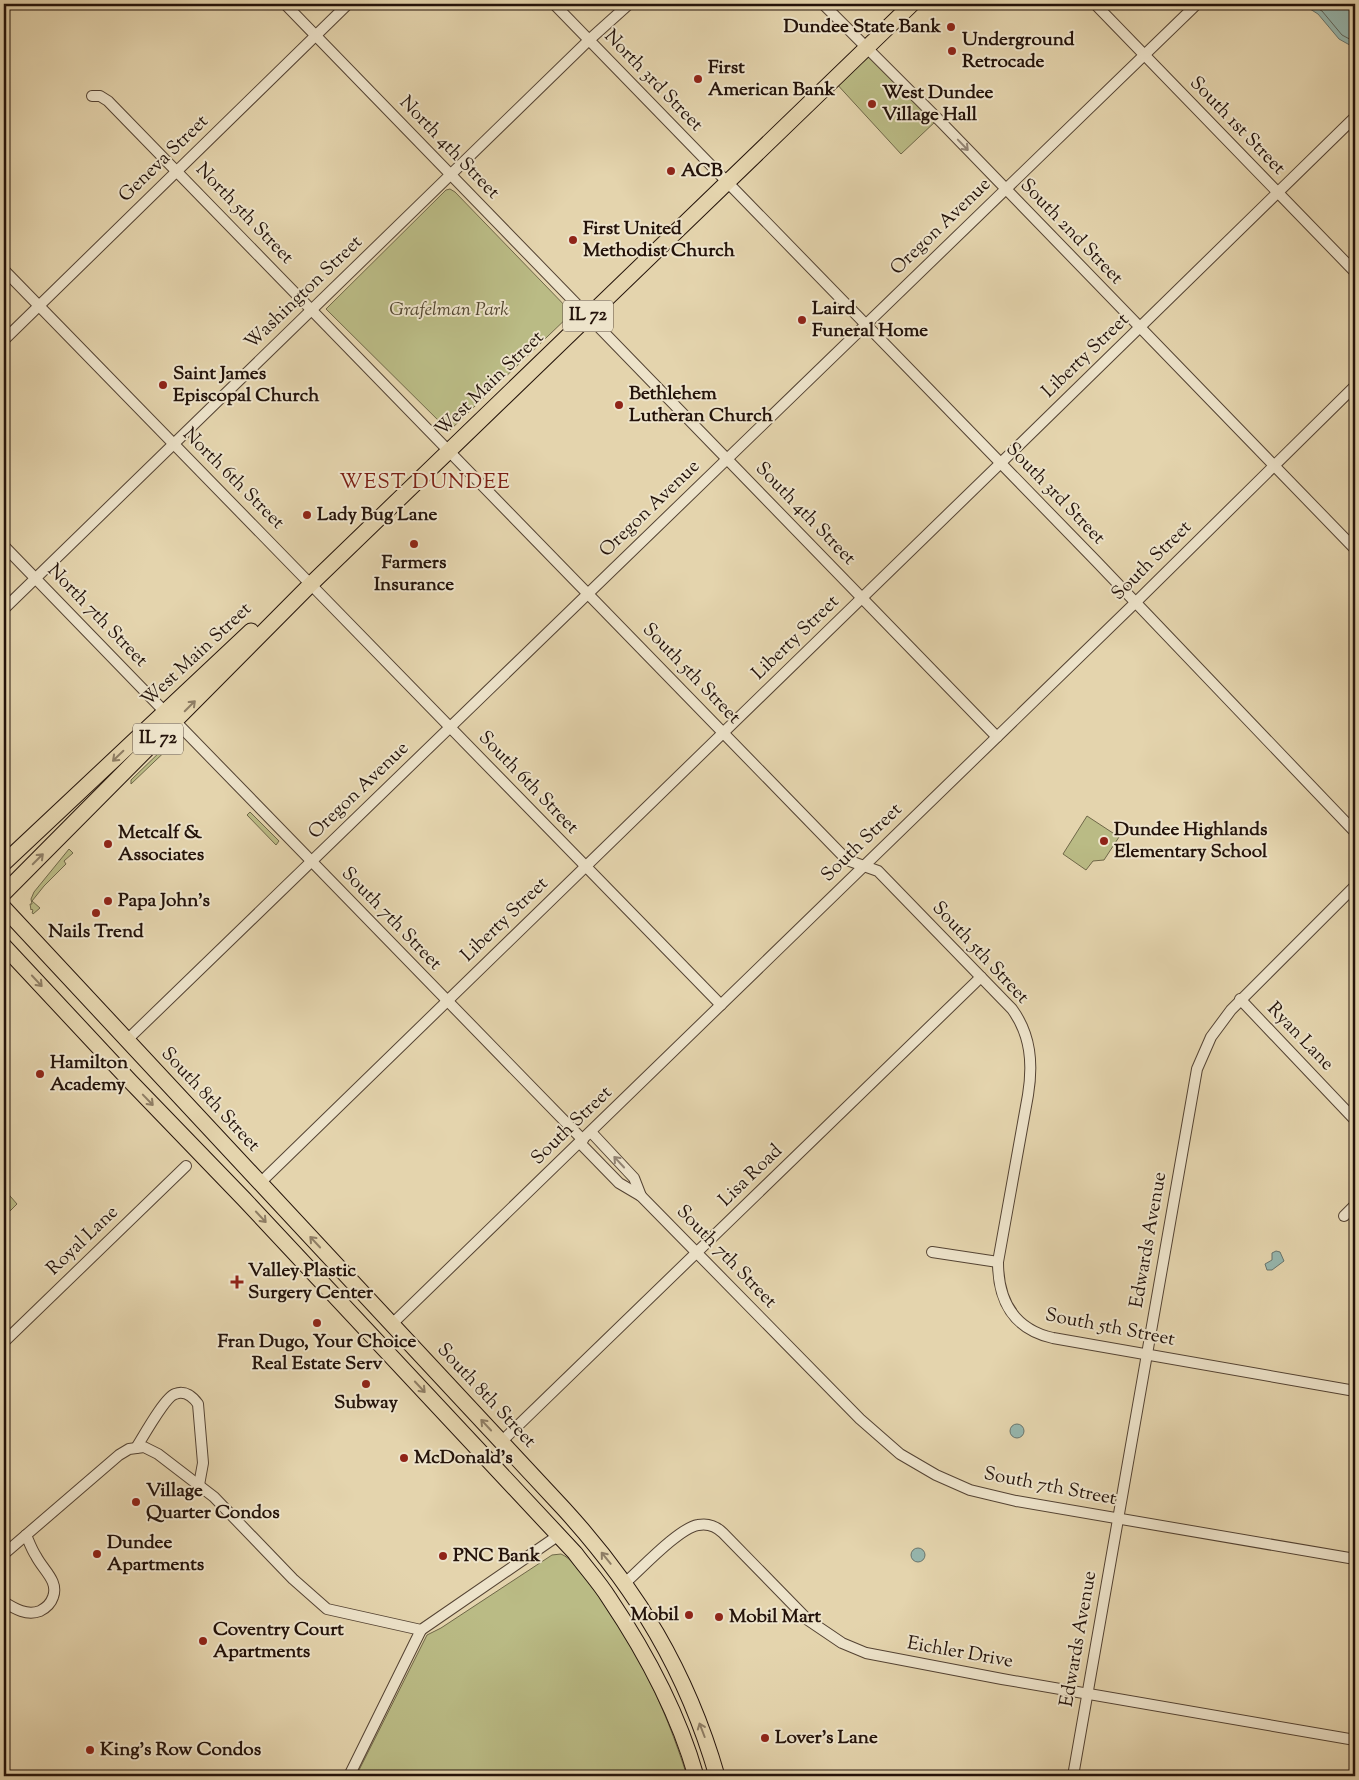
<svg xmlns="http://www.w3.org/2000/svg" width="1359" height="1780" font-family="'Sorts Mill Goudy',serif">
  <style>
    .green { fill: #babb85; stroke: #6f6748 }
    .water { fill: #96b7af; stroke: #68756d }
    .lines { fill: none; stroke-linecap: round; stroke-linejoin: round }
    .shore { stroke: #5d655c; stroke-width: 1 }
    .minor-casing { stroke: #544333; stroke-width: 12 }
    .primary-casing { stroke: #24130a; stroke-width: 17 }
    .minor { stroke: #ede3ca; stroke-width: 10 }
    .primary { stroke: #e4d4ad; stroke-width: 15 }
    .oneway { stroke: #938574 }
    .oneway2 { stroke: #8e7d64 }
    .poi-dot { fill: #8f2418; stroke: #ede3ca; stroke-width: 2 }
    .labels { text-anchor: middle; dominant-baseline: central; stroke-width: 4; stroke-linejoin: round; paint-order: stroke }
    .shield { fill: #ede3ca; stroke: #605144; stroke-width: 1 }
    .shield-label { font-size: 18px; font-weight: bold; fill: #24130a }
    .poi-label { font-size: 19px; font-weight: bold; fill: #24130a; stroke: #ede3ca; text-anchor: start }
    .street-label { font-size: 19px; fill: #24130a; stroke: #ede3ca }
    .park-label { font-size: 19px; font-style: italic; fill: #51452f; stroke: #ede3ca }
    .quarter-label { font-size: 21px; letter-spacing: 1px; fill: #7a1f14; stroke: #ede3ca }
  </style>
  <rect width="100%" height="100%" fill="#e4d4ad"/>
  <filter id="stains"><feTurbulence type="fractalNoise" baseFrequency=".004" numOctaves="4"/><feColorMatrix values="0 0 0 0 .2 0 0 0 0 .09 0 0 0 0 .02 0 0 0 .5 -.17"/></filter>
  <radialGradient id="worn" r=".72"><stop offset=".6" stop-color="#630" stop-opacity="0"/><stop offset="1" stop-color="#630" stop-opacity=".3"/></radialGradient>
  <g class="green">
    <polygon points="867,49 937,120 901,154 834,81"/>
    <polygon points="450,189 455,192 572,313 449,431 326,309 446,190"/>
    <polygon points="176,741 131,784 131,780 166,746"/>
    <polygon points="250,812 279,841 276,845 247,815"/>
    <polygon points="1087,816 1119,837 1104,860 1093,861 1086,870 1063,854"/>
    <polygon points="69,849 73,853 64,861 66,864 44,886 32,901 40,908 33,914 32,912 33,911 32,909 31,910 30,904 32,904 31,899 34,892"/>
    <polygon points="4,1189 17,1204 6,1215 4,1213"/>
    <path d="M561,1554c10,4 17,16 24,24 47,58 80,128 102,198h-331l71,-141 14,-7 111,-73z"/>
  </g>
  <g class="water">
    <polygon points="1302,4 1355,4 1355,48 1339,39 1318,14"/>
    <polygon points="1276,1251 1280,1252 1284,1261 1272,1270 1267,1270 1265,1264 1272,1260 1272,1253"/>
    <circle cx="1017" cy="1431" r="7"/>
    <circle cx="918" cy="1555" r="7"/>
  </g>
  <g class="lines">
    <polyline class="shore" points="1310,4 1322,11 1342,35 1355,42"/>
    <g class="minor-casing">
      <g id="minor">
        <polyline points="285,4 997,737"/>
        <polyline points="554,4 1096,561 1355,832"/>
        <polyline points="823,4 942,123 1355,549"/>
        <polyline points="1095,4 1355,272"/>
        <path d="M92,96h8l8,5 739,759 31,11 134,138c19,26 21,55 16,86l-30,167c0,38 15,67 55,76l302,53"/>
        <polyline points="4,270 721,1005"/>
        <polyline points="4,340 348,4"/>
        <polyline points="4,546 164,711"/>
        <polyline points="4,609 589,40 629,4"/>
        <polyline points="175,721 583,1140"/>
        <polyline points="1240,999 1355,1120"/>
        <polyline points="127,1040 1197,4"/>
        <polyline points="591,1132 634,1178 641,1196"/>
        <polyline points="580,1143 619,1183 641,1196 860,1419 900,1454 936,1475 970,1490 1016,1501 1355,1559"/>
        <polyline points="260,1183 1011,453 1355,117"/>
        <polyline points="1344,1216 1355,1205"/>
        <polyline points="932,1252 998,1262"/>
        <polyline points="391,1325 1136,602 1355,386"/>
        <polyline points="4,1342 186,1166"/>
        <polyline points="501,1442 981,977"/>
        <path d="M136,1448c7,-11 29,-51 39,-54 10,-4 18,3 23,10l5,59 -4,22"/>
        <polyline points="4,1554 119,1455 129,1449 144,1447 158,1454 214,1497 293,1579 327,1609 421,1630 559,1535"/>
        <path d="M625,1583c16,-14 54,-55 73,-58 10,-2 19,2 25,8l85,87 34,23 24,10 136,26 353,61"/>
        <path d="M4,1602c11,7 23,14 36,9 6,-3 11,-8 13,-14 6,-16 -10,-27 -17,-41 -4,-6 -7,-14 -10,-21"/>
        <polyline points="349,1776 421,1630"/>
        <polyline points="1073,1776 1197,1069 1211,1037 1231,1010 1355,886"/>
      </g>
    </g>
    <g class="primary-casing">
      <g id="primary">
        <polyline points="4,863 251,631"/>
        <polyline points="4,893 311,584 912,4"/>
        <path d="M4,908l560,601c73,80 123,163 153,267"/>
        <path d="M4,946l126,135 114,118 331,354c11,15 24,29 34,45 37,55 69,115 87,178"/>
      </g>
    </g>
    <use href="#minor" class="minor"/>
    <use href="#primary" class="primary"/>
  </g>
  <defs><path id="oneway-shaft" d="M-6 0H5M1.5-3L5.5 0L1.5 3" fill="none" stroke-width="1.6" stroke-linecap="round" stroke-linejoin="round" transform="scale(1.25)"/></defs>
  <g class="oneway">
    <use href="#oneway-shaft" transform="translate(963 145) rotate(46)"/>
    <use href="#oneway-shaft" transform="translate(619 1162) rotate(-133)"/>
  </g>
  <g class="oneway2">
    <use href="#oneway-shaft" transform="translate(190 706) rotate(-45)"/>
    <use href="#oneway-shaft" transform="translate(118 756) rotate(136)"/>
    <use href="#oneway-shaft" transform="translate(38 859) rotate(-45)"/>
    <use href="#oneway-shaft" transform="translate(37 981) rotate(47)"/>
    <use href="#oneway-shaft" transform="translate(148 1100) rotate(46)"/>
    <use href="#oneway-shaft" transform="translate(261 1217) rotate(47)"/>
    <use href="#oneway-shaft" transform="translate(315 1242) rotate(-133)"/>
    <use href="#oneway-shaft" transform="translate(420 1387) rotate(47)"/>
    <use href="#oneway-shaft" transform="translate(486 1425) rotate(-133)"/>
    <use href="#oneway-shaft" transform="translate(606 1558) rotate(-129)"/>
    <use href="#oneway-shaft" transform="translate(702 1730) rotate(-111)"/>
  </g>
  <g class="poi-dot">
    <circle cx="951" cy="27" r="5"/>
    <circle cx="952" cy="51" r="5"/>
    <circle cx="698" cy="79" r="5"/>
    <circle cx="872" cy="104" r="5"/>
    <circle cx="671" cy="171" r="5"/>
    <circle cx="573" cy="240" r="5"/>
    <circle cx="802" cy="320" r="5"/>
    <circle cx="163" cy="385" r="5"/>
    <circle cx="619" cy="405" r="5"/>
    <circle cx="307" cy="515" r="5"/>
    <circle cx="414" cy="544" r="5"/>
    <circle cx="1104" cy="841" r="5"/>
    <circle cx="108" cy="844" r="5"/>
    <circle cx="108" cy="901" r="5"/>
    <circle cx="96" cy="913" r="5"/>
    <circle cx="40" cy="1074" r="5"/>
    <path d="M234.5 1274.5h5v5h5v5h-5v5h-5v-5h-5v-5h5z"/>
    <circle cx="317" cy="1323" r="5"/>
    <circle cx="366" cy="1384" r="5"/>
    <circle cx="404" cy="1458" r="5"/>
    <circle cx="136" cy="1502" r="5"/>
    <circle cx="97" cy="1554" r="5"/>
    <circle cx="443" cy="1556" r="5"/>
    <circle cx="689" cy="1615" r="5"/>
    <circle cx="719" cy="1617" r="5"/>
    <circle cx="203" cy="1641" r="5"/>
    <circle cx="765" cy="1738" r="5"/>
    <circle cx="90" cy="1750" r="5"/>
  </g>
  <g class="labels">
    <g class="shield">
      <rect x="563" y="300.5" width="50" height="31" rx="4"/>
      <rect x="133" y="723.5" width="50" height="31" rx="4"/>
    </g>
    <g class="shield-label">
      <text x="588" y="316">IL 72</text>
      <text x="158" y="739">IL 72</text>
    </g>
    <g class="poi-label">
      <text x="941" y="27" text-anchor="end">Dundee State Bank</text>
      <text x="962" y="40">Underground<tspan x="962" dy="22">Retrocade</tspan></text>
      <text x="708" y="68">First<tspan x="708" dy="22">American Bank</tspan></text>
      <text x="882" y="93">West Dundee<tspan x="882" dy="22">Village Hall</tspan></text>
      <text x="681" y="171">ACB</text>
      <text x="583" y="229">First United<tspan x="583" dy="22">Methodist Church</tspan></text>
      <text x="812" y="309">Laird<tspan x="812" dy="22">Funeral Home</tspan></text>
      <text x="173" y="374">Saint James<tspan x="173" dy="22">Episcopal Church</tspan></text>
      <text x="629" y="394">Bethlehem<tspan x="629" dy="22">Lutheran Church</tspan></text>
      <text x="317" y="515">Lady Bug Lane</text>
      <text x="414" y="563" text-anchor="middle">Farmers<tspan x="414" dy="22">Insurance</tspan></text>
      <text x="1114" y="830">Dundee Highlands<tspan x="1114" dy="22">Elementary School</tspan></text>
      <text x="118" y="833">Metcalf &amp;<tspan x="118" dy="22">Associates</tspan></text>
      <text x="118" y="901">Papa John's</text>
      <text x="96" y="932" text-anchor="middle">Nails Trend</text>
      <text x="50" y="1063">Hamilton<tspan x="50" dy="22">Academy</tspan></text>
      <text x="248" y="1271">Valley Plastic<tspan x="248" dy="22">Surgery Center</tspan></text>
      <text x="317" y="1342" text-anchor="middle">Fran Dugo, Your Choice<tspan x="317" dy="22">Real Estate Serv</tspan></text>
      <text x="366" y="1403" text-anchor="middle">Subway</text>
      <text x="414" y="1458">McDonald's</text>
      <text x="146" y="1491">Village<tspan x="146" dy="22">Quarter Condos</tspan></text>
      <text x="107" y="1543">Dundee<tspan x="107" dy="22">Apartments</tspan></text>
      <text x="453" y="1556">PNC Bank</text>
      <text x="679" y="1615" text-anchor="end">Mobil</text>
      <text x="729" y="1617">Mobil Mart</text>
      <text x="213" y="1630">Coventry Court<tspan x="213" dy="22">Apartments</tspan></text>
      <text x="775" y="1738">Lover's Lane</text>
      <text x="100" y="1750">King's Row Condos</text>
    </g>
    <g class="street-label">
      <text transform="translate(653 81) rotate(46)">North 3rd Street</text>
      <text transform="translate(1237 126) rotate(46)">South 1st Street</text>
      <text transform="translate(449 148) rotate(46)">North 4th Street</text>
      <text transform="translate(164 159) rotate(-44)">Geneva Street</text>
      <text transform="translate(244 214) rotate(46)">North 5th Street</text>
      <text transform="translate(941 227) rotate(-44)">Oregon Avenue</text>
      <text transform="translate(1071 232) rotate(46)">South 2nd Street</text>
      <text transform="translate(304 293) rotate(-44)">Washington Street</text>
      <text transform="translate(1086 356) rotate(-44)">Liberty Street</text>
      <text transform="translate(490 384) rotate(-44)">West Main Street</text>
      <text transform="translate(233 479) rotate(45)">North 6th Street</text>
      <text transform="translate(1055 494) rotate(46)">South 3rd Street</text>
      <text transform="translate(650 509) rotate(-44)">Oregon Avenue</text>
      <text transform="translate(805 514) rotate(46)">South 4th Street</text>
      <text transform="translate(1152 561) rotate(-45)">South Street</text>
      <text transform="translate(97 616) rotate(46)">North 7th Street</text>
      <text transform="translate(796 638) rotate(-44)">Liberty Street</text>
      <text transform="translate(197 655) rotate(-43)">West Main Street</text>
      <text transform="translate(691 674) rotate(46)">South 5th Street</text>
      <text transform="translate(528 783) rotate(46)">South 6th Street</text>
      <text transform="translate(359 791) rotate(-44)">Oregon Avenue</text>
      <text transform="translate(862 843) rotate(-44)">South Street</text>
      <text transform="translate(391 919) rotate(46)">South 7th Street</text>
      <text transform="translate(505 920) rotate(-44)">Liberty Street</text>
      <text transform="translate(980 953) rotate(47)">South 5th Street</text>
      <text transform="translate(1300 1037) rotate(46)">Ryan Lane</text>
      <text transform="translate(210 1100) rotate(47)">South 8th Street</text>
      <text transform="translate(572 1126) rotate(-44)">South Street</text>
      <text transform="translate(751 1176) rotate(-44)">Lisa Road</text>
      <text transform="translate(1149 1240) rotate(-80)">Edwards Avenue</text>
      <text transform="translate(83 1241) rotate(-44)">Royal Lane</text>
      <text transform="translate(726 1257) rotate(46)">South 7th Street</text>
      <text transform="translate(1110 1328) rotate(11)">South 5th Street</text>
      <text transform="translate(486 1396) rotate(47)">South 8th Street</text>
      <text transform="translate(1050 1487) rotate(11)">South 7th Street</text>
      <text transform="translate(1079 1639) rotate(-80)">Edwards Avenue</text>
      <text transform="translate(960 1653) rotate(10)">Eichler Drive</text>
    </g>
    <g class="park-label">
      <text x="449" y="310">Grafelman Park</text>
    </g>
    <g class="quarter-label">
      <text x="425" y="483">WEST DUNDEE</text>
    </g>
  </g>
  <rect width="1359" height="1780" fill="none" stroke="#e4d4ad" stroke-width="20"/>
  <rect x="5" y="5" width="1349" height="1770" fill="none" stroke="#24130a" stroke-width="2.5"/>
  <rect x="10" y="10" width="1339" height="1760" fill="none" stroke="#24130a"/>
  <rect width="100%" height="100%" filter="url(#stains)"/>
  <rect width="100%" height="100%" fill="url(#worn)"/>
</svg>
